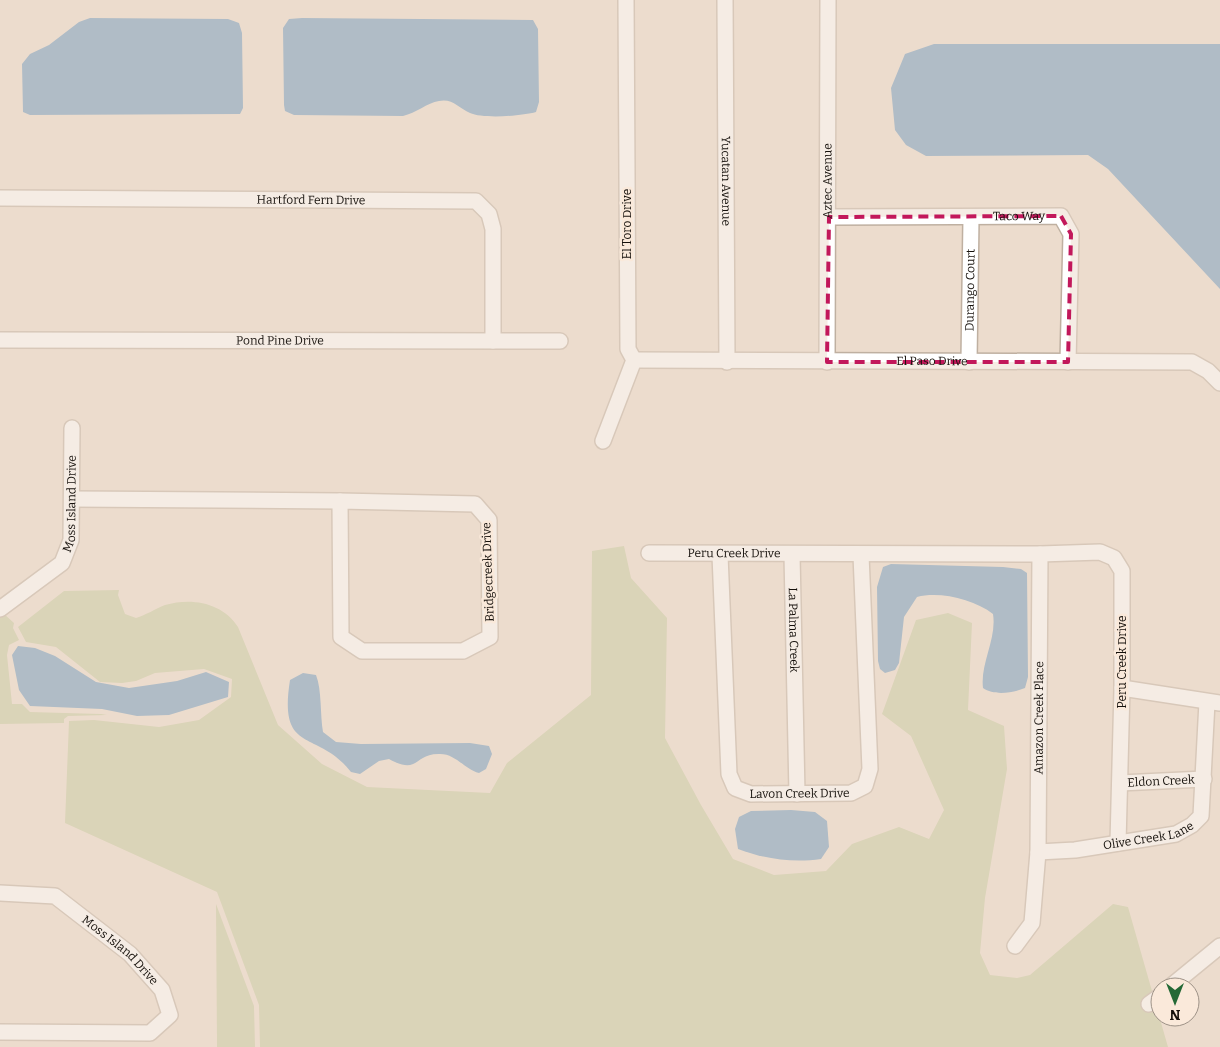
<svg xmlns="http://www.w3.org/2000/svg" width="1220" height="1047" font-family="Bitter,serif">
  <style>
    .green { fill: #c4c99d }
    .water { fill: #6695bc }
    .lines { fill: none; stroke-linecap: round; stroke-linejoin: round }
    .minor-casing { stroke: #bfb0a1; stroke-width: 18 }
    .minor { stroke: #fff; stroke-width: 15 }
    .marked { fill: none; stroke: #c2185b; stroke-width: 4; stroke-dasharray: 10 6; stroke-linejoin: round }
    .labels { text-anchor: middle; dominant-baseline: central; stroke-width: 5; stroke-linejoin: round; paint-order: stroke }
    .street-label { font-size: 12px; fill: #15100b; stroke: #fae9da }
  </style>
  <rect width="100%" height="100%" fill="#ecdccd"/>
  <g class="green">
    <path d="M624,546l7,32 36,40 -2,120 36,67 32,54 41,16 52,-4 26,-27 47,-17 30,12 15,-29 -33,-74 -29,-22 34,-94 32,-7 24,10 -4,87 36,16 3,43 -22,129 -5,55 10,22 27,3 13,-3 83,-71 15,3 40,140h-908l-1,-42 -42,-113 -152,-69 4,-102 25,-1 65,7 40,-7 32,-23 1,-18 -28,-10 -49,4 -19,8 -14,2 -22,-1 -44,-35 -30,-5 -8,-15 46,-36 55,-1 -1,5 7,19 11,4c10,-3 19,-9 29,-13 27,-8 58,-2 73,22l40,98 44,39 45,23 123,6 17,-30 84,-68 1,-144z"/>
    <polygon points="4,614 14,623 13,628 19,640 9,645 7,655 12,704 22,704 30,712 101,714 107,715 68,716 64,719 64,723 0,724 0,616"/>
    <polygon points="216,904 254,1006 255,1047 217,1047"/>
  </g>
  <g class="water">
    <polygon points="90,18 228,19 239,23 242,33 243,108 240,114 30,115 23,112 22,64 30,54 49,45 79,22"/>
    <path d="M302,18l231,2 5,9 1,73 -3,10c-14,4 -53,7 -66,1 -11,-5 -18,-15 -31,-12 -12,2 -23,12 -36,15l-109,-1 -9,-4 -1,-6 -1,-77 6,-9z"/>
    <polygon points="934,44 1220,44 1220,289 1108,169 1088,155 926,156 906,145 895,130 891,88 905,54"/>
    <path d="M891,564l112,3 18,2 6,4 1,104 -3,11c-12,5 -31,8 -42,0 -3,-25 14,-49 10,-74 -19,-15 -54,-23 -76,-17l-13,20 -5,46 -4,7 -10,3 -5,-4 -2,-8 -1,-74 6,-20z"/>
    <polygon points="18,646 35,648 55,656 96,682 129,688 177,681 206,672 229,682 228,697 169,715 137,716 102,709 30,706 19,690 12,655"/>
    <path d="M303,673l13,2c6,15 4,40 7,57l13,10 25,2 109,-1 19,3 3,8 -6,15 -7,4c-15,-4 -23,-19 -39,-19 -27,-1 -20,22 -51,5l-10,2 -19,13 -9,-2c-34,-44 -73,-16 -61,-92z"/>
    <path d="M791,810l24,2 12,9 2,26 -8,12c-28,4 -57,0 -83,-10l-3,-20 4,-12 12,-6z"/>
  </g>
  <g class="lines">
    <g class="minor-casing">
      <g id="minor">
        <path id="s1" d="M725,0l2,362"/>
        <path id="s2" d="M0,198l476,3 13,13 4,15v112"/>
        <path id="s3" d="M829,217l232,-1 10,18 -3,128"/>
        <path id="s4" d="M0,340l560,1"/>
        <path id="s5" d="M634,360l558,2 16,9 12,12"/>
        <path id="s6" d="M827,362l1,-362"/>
        <path id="s7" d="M969,362l2,-144"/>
        <polyline points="603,441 634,360 628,349 626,0"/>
        <polyline points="72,499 340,501"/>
        <polygon points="340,501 475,504 489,520 490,637 463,651 362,651 341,637"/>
        <path id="s8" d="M649,553l391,1 60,-2 14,6 8,13v117l-4,155"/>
        <path id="s9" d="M720,555l9,219 6,14 16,6 100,-1 14,-7 5,-17 -9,-214"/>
        <path id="s10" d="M792,555l5,239"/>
        <path id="s11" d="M0,609l62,-46 9,-23 1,-112"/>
        <polyline points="1122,688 1220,703"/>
        <path id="s12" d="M1120,783l84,-4"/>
        <path id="s13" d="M1038,852l37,-2 101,-16 16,-9 9,-9 6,-114"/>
        <path id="s14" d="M0,893l55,3 75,58 32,36 8,25 -20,18 -150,-1"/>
        <path id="s15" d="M1015,946l17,-23 6,-71 2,-298"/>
        <polyline points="1170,987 1220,946"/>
        <polyline points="1149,1004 1160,996"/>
      </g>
    </g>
    <use href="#minor" class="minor"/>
  </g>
  <path d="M0 0H1220V1047H0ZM1061,216l10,18 -3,128h-241l2,-145z" fill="#ecdccd" fill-opacity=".55" fill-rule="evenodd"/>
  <path class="marked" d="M1061,216l10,18 -3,128h-241l2,-145z"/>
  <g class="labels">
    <g class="street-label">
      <text stroke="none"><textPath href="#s1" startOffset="181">Yucatan Avenue</textPath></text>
      <text stroke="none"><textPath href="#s6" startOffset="181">Aztec Avenue</textPath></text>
      <text stroke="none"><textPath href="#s2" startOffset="311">Hartford Fern Drive</textPath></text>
      <text stroke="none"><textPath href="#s3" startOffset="190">Taco Way</textPath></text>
      <text transform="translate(627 224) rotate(-90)">El Toro Drive</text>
      <text stroke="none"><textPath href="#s7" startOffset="72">Durango Court</textPath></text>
      <text stroke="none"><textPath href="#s4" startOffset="280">Pond Pine Drive</textPath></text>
      <text stroke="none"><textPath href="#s5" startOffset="298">El Paso Drive</textPath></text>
      <text stroke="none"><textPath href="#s11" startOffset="138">Moss Island Drive</textPath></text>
      <text stroke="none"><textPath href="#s8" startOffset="85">Peru Creek Drive</textPath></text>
      <text transform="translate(488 572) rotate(-92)">Bridgecreek Drive</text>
      <text stroke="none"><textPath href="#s10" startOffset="75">La Palma Creek</textPath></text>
      <text transform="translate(1122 662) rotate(-90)">Peru Creek Drive</text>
      <text stroke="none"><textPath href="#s15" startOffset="234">Amazon Creek Place</textPath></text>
      <text stroke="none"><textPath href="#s12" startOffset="41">Eldon Creek</textPath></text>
      <text stroke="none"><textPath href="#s9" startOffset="300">Lavon Creek Drive</textPath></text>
      <text stroke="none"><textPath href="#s13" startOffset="112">Olive Creek Lane</textPath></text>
      <text stroke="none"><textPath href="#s14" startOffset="140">Moss Island Drive</textPath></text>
    </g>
  </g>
  <g transform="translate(1175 1002) rotate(180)"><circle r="24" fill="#fae9da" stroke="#9e9287"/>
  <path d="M0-4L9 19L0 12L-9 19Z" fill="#246935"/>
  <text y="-8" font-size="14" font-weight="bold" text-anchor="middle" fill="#15100b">N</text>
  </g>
</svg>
